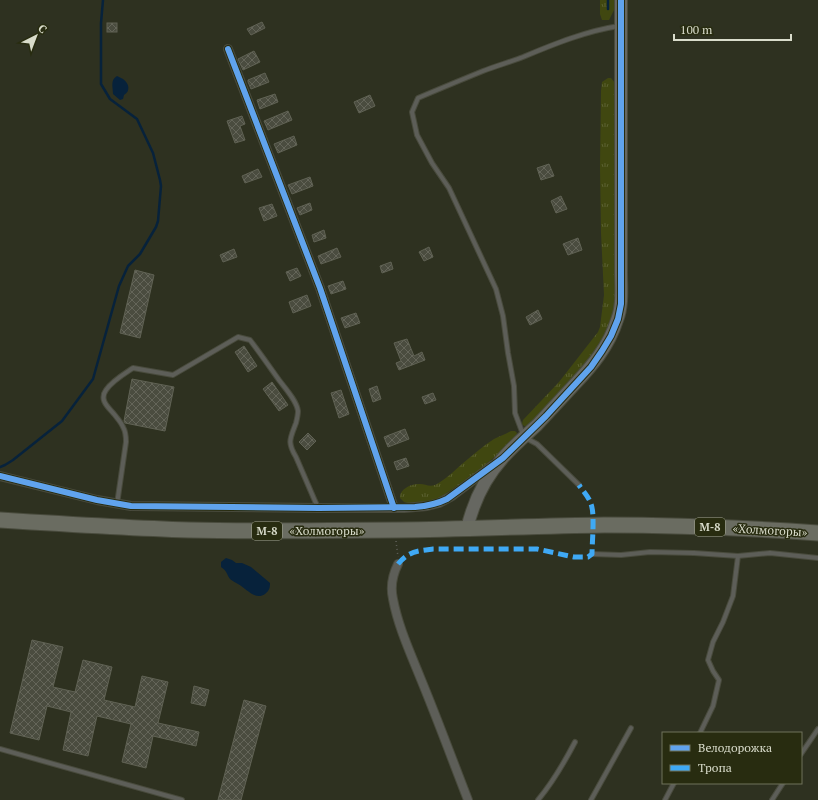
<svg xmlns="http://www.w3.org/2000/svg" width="818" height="800" font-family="'PT Serif',serif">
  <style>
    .grass { fill: url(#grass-tufts) }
    .water { fill: #07223b }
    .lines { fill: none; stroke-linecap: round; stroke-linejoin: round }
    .stream { stroke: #07223b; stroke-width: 2.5 }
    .building { fill: url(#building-cross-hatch); stroke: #606254 }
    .lane-casing { stroke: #494b3d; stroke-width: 6 }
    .street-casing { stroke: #494b3d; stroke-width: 10 }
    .secondary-casing { stroke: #494b3d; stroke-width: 14 }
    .highway-casing { stroke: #494b3d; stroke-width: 17 }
    .path { stroke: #60615a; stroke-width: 1.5; stroke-dasharray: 1 3; stroke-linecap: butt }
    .lane { stroke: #5d5e58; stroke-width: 4 }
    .street { stroke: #5d5e58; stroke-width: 8 }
    .secondary { stroke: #666761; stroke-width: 12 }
    .highway { stroke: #6a6c61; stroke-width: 15 }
    .quiet { stroke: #3fa9f5; stroke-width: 5; stroke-dasharray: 10 5; stroke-linecap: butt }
    .cycleway-casing { stroke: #282c10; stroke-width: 8 }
    .cycleway { stroke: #60a3ed; stroke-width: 6 }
    .labels { text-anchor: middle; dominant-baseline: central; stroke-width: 3; stroke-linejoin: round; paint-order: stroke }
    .shield { fill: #282c10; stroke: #a4a793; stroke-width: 1 }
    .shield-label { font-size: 11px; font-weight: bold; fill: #d9dccb }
    .street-label { font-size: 12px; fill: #d9dccb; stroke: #282c10 }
  </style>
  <defs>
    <pattern id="grass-tufts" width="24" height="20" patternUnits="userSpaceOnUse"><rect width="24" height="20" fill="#404710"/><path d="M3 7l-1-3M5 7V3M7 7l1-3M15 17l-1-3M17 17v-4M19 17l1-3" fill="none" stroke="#5b6131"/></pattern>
    <pattern id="building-cross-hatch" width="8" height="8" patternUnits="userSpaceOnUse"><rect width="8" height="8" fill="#4a4c3f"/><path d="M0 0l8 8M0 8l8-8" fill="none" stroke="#646559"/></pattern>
  </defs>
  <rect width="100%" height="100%" fill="#2e3120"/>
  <g class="grass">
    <polygon points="600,0 615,0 615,8 609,20 602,20 600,14"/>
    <polygon points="608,78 611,78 615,83 618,289 614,319 600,348 530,427 524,426 522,424 523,420 559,382 598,332 600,327 604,295 601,233 600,167 601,91 602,82"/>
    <path d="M511,431h4l2,2 -2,7 -42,35 -35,24 -27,5 -7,-2 -4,-4c-1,-9 12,-15 20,-14 5,0 9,3 15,1 10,-5 19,-14 27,-21 11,-9 21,-18 32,-25 6,-3 12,-5 17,-8z"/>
  </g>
  <g class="water">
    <path d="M117,76c2,1 4,2 6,3 6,4 8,12 1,16l-1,4 -3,1 -7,-6c0,-7 -3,-14 4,-18z"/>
    <path d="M226,558l6,2 4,3h6l9,4 19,16c0,5 -1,8 -5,11 -10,7 -19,-6 -27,-10 -3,-2 -6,-3 -8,-5 -4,-6 -3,-8 -9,-12v-5z"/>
  </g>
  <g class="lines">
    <g class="stream">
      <polyline points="608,9 608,0"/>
      <polyline points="0,467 5,465 13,460 62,421 93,379 119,286 128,266 140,254 156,227 158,221 161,186 160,180 153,153 137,119 110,99 101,84 101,23 103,0"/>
    </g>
  </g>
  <g class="building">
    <polygon points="262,22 265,28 251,35 247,29"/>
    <rect x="107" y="23" width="10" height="9"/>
    <polygon points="254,51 260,62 243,70 238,59"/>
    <polygon points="265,73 269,82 251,89 248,82 248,80"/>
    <polygon points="275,94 278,102 260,109 257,100"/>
    <polygon points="370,95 375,106 359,113 354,102"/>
    <polygon points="288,111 292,120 268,130 264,121"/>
    <polygon points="242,116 245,124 240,126 245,140 235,143 227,121"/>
    <polygon points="294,136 297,145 278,153 274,144"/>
    <polygon points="549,164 554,176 541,180 537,168"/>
    <polygon points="258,169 262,177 245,183 242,176"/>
    <polygon points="310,177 313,186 292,194 288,185"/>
    <polygon points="561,196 567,209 556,213 551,201"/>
    <polygon points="310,203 312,210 300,215 297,208"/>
    <polygon points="272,204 277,216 264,221 259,208"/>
    <polygon points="324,230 326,238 314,242 312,235"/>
    <polygon points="578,238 582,250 568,255 563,244"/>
    <polygon points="429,247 433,257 424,261 419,252"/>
    <polygon points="337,248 341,257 321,264 318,256"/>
    <polygon points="234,249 237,257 223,262 220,255"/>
    <polygon points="391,262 393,269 382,273 380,266"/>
    <polygon points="297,268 301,276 290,281 286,272"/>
    <polygon points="135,270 154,275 140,338 120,333"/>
    <polygon points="343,281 346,289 331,294 328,286"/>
    <polygon points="307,295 311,306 293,313 289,302"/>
    <polygon points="538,310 542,319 530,325 526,317"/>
    <polygon points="356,313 360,323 345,328 341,318"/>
    <polygon points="407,339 414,356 422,352 425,360 399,370 396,363 401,361 394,343"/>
    <polygon points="244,346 257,366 248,372 235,352"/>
    <polygon points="132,379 174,387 165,431 125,423 124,421"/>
    <polygon points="272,382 288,405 279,411 263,389"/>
    <polygon points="377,386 381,399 373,402 369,389"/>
    <polygon points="341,390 349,414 339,418 331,393"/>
    <polygon points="433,393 436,400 425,404 422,397"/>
    <polygon points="405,429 409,439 388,447 384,437"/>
    <polygon points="308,433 316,441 307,450 299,442"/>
    <polygon points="406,458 409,466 397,470 394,462"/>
    <polygon points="32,640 63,647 53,687 75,692 83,660 112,667 104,700 135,707 142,676 168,682 158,723 199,732 196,746 153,736 146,768 122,762 131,724 97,716 88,756 63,750 71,712 47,706 39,740 10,733"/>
    <polygon points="194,686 209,690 205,706 191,703"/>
    <polygon points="244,700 266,706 241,800 218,800"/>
  </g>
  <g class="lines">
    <g class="lane-casing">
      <g id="lane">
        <path d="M579,485l-42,-41 -13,-7 -9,-24 -1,-27 -6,-33 -5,-37 -7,-27 -47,-101 -17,-25 -15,-28 -5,-23 6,-14c21,-9 43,-18 65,-27 13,-5 27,-9 40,-14 31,-13 63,-26 96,-31"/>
        <path d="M117,504l9,-62c0,-5 0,-10 -3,-15 -2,-5 -6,-9 -9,-13 -6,-7 -15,-14 -8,-24 6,-9 18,-16 27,-22l40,7 65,-38 12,3c10,13 19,26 29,40 6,8 18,21 19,31 0,4 -1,8 -2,12 -6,16 -9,19 0,34l22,51"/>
        <polyline points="592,554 621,555 650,552 694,553 738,556 770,553 818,558"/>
        <polyline points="700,733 713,706 719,680 713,671 708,660 713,642 723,622 733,596 738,556"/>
        <polyline points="0,749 182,800"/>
        <polyline points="801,754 818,729"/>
        <path d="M538,800c15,-18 26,-37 37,-58"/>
        <polyline points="591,800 631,728"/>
        <polyline points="665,800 674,783"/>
        <polyline points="772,800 783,783"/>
      </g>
    </g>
    <g class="street-casing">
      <g id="street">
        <polyline points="228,49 320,288 394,508"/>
        <polyline points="0,476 97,500 131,506 319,508 404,508 427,506 439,503 452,496 493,465"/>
        <path d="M398,564c-6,12 -8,22 -5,35 5,27 17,53 27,78 17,41 32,82 48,123"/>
      </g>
    </g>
    <g class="secondary-casing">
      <path id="secondary" d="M467,529c6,-26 18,-51 35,-70 10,-12 23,-23 35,-34 12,-13 25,-27 37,-40 18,-19 35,-39 43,-65 6,-15 4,-32 4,-48v-272"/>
    </g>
    <g class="highway-casing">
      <path id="highway" d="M0,520c63,4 126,8 189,10 70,2 140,0 210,0 68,-1 137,-4 205,-5 72,0 143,3 214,8"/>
    </g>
    <polyline class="path" points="396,541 398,557"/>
    <use href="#lane" class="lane"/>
    <use href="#street" class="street"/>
    <use href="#secondary" class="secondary"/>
    <use href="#highway" class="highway"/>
    <path class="quiet" d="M398,564c11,-13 19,-13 35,-15h104l37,8h14l4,-3c0,-12 3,-40 -1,-50 -2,-7 -8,-13 -12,-19"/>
    <g class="cycleway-casing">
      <g id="cycleway">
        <polyline points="228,49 320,288 394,508"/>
        <path d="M0,476l97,24 34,6 188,2 96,-1c12,-1 22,-3 32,-8l56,-41 43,-42 45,-49 11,-16 9,-15 7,-17 3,-15v-304"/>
      </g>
    </g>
    <use href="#cycleway" class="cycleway"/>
  </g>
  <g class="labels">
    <g class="shield">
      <rect x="695" y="518" width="30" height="18" rx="3"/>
      <rect x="252" y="522" width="30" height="18" rx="3"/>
    </g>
    <g class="shield-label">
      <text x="710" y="527">М-8</text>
      <text x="267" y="531">М-8</text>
    </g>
    <g class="street-label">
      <text x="327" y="530">«Холмогоры»</text>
      <text transform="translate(770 530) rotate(3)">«Холмогоры»</text>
    </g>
  </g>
  <rect x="662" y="732" width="140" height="52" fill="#282c10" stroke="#6f725b"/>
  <rect x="670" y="745" width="20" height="6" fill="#60a3ed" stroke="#6f725b"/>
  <text x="698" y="752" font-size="12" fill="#d9dccb">Велодорожка</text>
  <rect x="670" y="765" width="20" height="6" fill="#3fa9f5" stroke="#6f725b"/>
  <text x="698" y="772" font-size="12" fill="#d9dccb">Тропа</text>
  <g transform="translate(36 36) rotate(42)" stroke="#282c10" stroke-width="3" paint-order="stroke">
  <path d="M0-3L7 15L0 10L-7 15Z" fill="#d9dccb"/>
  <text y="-6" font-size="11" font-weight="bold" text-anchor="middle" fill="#d9dccb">С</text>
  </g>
  <path d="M674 34v6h117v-6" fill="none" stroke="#d9dccb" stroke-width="2"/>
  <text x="680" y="34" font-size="12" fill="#d9dccb" stroke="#282c10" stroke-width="3" paint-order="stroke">100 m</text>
</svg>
